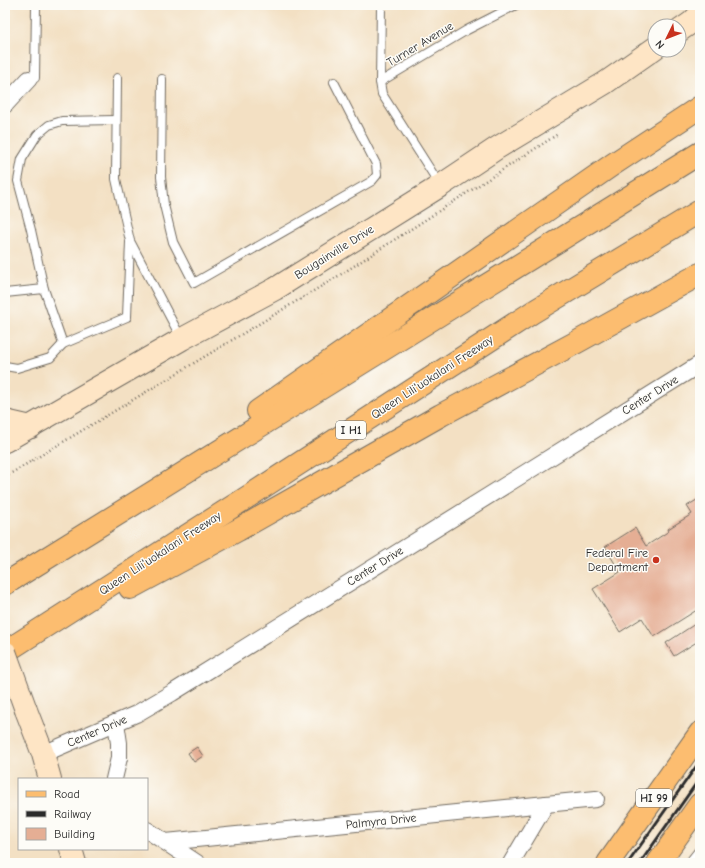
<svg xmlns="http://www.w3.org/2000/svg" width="705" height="868" font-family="'Comic Neue',sans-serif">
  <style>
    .building { fill: #e5ae94 }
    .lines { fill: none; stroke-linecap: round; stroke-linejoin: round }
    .lane-casing { stroke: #716a60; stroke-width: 10 }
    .street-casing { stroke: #716a60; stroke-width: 18 }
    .secondary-casing { stroke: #716a60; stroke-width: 24 }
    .primary-casing { stroke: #716a60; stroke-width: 24 }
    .highway-casing { stroke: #716a60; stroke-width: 24 }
    .path { stroke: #716a60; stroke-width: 2.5; stroke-dasharray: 1 3; stroke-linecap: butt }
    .lane { stroke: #fff; stroke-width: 8 }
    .street { stroke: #fff; stroke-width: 16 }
    .secondary { stroke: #fee5c5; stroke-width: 22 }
    .primary { stroke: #fcbd6f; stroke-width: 22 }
    .highway { stroke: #fcbd6f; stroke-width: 22 }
    .rail { stroke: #2b2b2b; stroke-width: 3 }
    .secondary-bridge-casing { stroke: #716a60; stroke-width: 24; stroke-linecap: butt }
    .secondary-bridge { stroke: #fee5c5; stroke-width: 22 }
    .poi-dot { fill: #c8321e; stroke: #fdfcf7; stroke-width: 1.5 }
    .labels { text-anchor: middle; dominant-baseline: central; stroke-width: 3; stroke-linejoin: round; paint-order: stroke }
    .shield { fill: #fdfcf7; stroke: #6a6a68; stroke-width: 1 }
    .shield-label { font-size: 11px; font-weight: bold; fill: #2b2b2b }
    .street-label { font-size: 12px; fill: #2b2b2b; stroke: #fdfcf7 }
    .poi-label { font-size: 12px; fill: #2b2b2b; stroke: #fdfcf7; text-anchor: end }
  </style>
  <rect width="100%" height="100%" fill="#fdfcf7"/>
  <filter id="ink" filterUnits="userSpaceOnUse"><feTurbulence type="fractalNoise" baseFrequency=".025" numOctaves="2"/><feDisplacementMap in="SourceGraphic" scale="8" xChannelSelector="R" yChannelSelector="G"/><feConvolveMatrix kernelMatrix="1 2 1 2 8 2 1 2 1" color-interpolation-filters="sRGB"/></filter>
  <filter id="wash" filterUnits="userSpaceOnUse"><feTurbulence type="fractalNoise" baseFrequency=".012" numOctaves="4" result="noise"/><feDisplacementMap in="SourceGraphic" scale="16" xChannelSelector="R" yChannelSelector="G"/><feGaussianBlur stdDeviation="0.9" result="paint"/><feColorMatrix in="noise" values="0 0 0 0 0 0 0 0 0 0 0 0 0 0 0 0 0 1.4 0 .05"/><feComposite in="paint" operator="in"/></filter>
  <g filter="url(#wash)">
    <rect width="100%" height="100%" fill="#f3e0c3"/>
    <g id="blocks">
      <g class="building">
        <polygon points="700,498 700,608 654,637 642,618 620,632 593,589 620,572 605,547 635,528 646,546 669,531 668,529 692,514 687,506"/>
        <polygon points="695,624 700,632 700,640 674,656 666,643"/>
        <polygon points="197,747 203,756 194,762 188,753"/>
      </g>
    </g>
  </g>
  <g filter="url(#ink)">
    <use href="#blocks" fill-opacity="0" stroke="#716a60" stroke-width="1"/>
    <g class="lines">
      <g class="lane-casing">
        <g id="lane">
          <polyline points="381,5 380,82 382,94 440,185"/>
          <polyline points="35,78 36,5"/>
          <polyline points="117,78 116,179 130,241 181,338"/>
          <polyline points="162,79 161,177 164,205 173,242 194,283 372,181 377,175 376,164 334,82"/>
          <polyline points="380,82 467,30 516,5"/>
          <polyline points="44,289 63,344"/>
          <polyline points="5,293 44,289 31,230 18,181 22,159 37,135 49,125 62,121 116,120"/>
          <polyline points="5,366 17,368 50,358 63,344 127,317 130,242"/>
          <polyline points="689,863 700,849"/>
        </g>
      </g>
      <g class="street-casing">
        <g id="street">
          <polyline points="5,105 29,79"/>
          <polyline points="43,754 136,714 172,693 700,364"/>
          <polyline points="114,779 119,758 119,743 116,723"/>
          <polyline points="147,830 197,863"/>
          <polyline points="166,842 596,799"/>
          <polyline points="511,863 546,804"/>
        </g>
      </g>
      <g class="secondary-casing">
        <g id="secondary">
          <polyline points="679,31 692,22 700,14"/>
          <polyline points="5,421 31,427"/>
          <polyline points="5,441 182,339 275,289 440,186 497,148 605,83 655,48"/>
          <polyline points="26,710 43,754 50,779"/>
          <polyline points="71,849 75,863"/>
        </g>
      </g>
      <g class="primary-casing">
        <g id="primary">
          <polyline points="608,863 700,733"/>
          <polyline points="658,863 700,804"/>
        </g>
      </g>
      <g class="highway-casing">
        <g id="highway">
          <polyline points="258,411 612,165 700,107"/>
          <polyline points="5,584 700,153"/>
          <polyline points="130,588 238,530 441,415 577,342 700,274"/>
          <polyline points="5,652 246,498 533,312 700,211"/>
        </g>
      </g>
      <polyline class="path" points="5,477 340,275 558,134"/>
      <use href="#lane" class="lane"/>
      <use href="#street" class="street"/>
      <use href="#secondary" class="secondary"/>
      <use href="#primary" class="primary"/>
      <use href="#highway" class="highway"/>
      <g class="rail">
        <polyline points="628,863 700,761"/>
        <polyline points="640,863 700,778"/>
      </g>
      <g class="secondary-bridge-casing">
        <polyline id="secondary-bridge" points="5,652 26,710"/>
      </g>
      <use href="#secondary-bridge" class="secondary-bridge"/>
    </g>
  </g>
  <circle class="poi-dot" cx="656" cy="560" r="4"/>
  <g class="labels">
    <g class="shield">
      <rect x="336" y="421" width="30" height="18" rx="3"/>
      <rect x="636" y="789" width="36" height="18" rx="3"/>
    </g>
    <g class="shield-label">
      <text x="351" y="430">I H1</text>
      <text x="654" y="798">HI 99</text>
    </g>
    <g class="street-label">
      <text transform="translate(420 44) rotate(-31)">Turner Avenue</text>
      <text transform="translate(334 252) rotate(-32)">Bougainville Drive</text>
      <text transform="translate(432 377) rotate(-33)">Queen Liliʻuokalani Freeway</text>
      <text transform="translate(650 395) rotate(-32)">Center Drive</text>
      <text transform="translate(160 553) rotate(-33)">Queen Liliʻuokalani Freeway</text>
      <text transform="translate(375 566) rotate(-32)">Center Drive</text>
      <text transform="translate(97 731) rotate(-23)">Center Drive</text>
      <text transform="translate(381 821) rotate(-6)">Palmyra Drive</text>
    </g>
    <g class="poi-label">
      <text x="648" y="553">Federal Fire<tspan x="648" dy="14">Department</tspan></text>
    </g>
  </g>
  <rect width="705" height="868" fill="none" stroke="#fdfcf7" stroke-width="20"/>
  <rect x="18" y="778" width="130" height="72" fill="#fdfcf7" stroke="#a9a8a5"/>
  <rect x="26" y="791" width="20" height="6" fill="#fcbd6f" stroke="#a9a8a5"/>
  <text x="54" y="798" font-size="12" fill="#2b2b2b">Road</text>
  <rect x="26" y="811" width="20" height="6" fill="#2b2b2b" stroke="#a9a8a5"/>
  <text x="54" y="818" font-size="12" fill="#2b2b2b">Railway</text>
  <rect x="26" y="828" width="20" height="12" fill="#e5ae94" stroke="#a9a8a5"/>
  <text x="54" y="838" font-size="12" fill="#2b2b2b">Building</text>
  <g transform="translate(667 38) rotate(227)"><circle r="19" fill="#fdfcf7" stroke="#a9a8a5"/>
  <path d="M0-3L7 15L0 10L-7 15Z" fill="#c8321e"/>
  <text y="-6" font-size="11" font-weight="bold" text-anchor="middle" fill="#2b2b2b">N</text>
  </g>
</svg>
